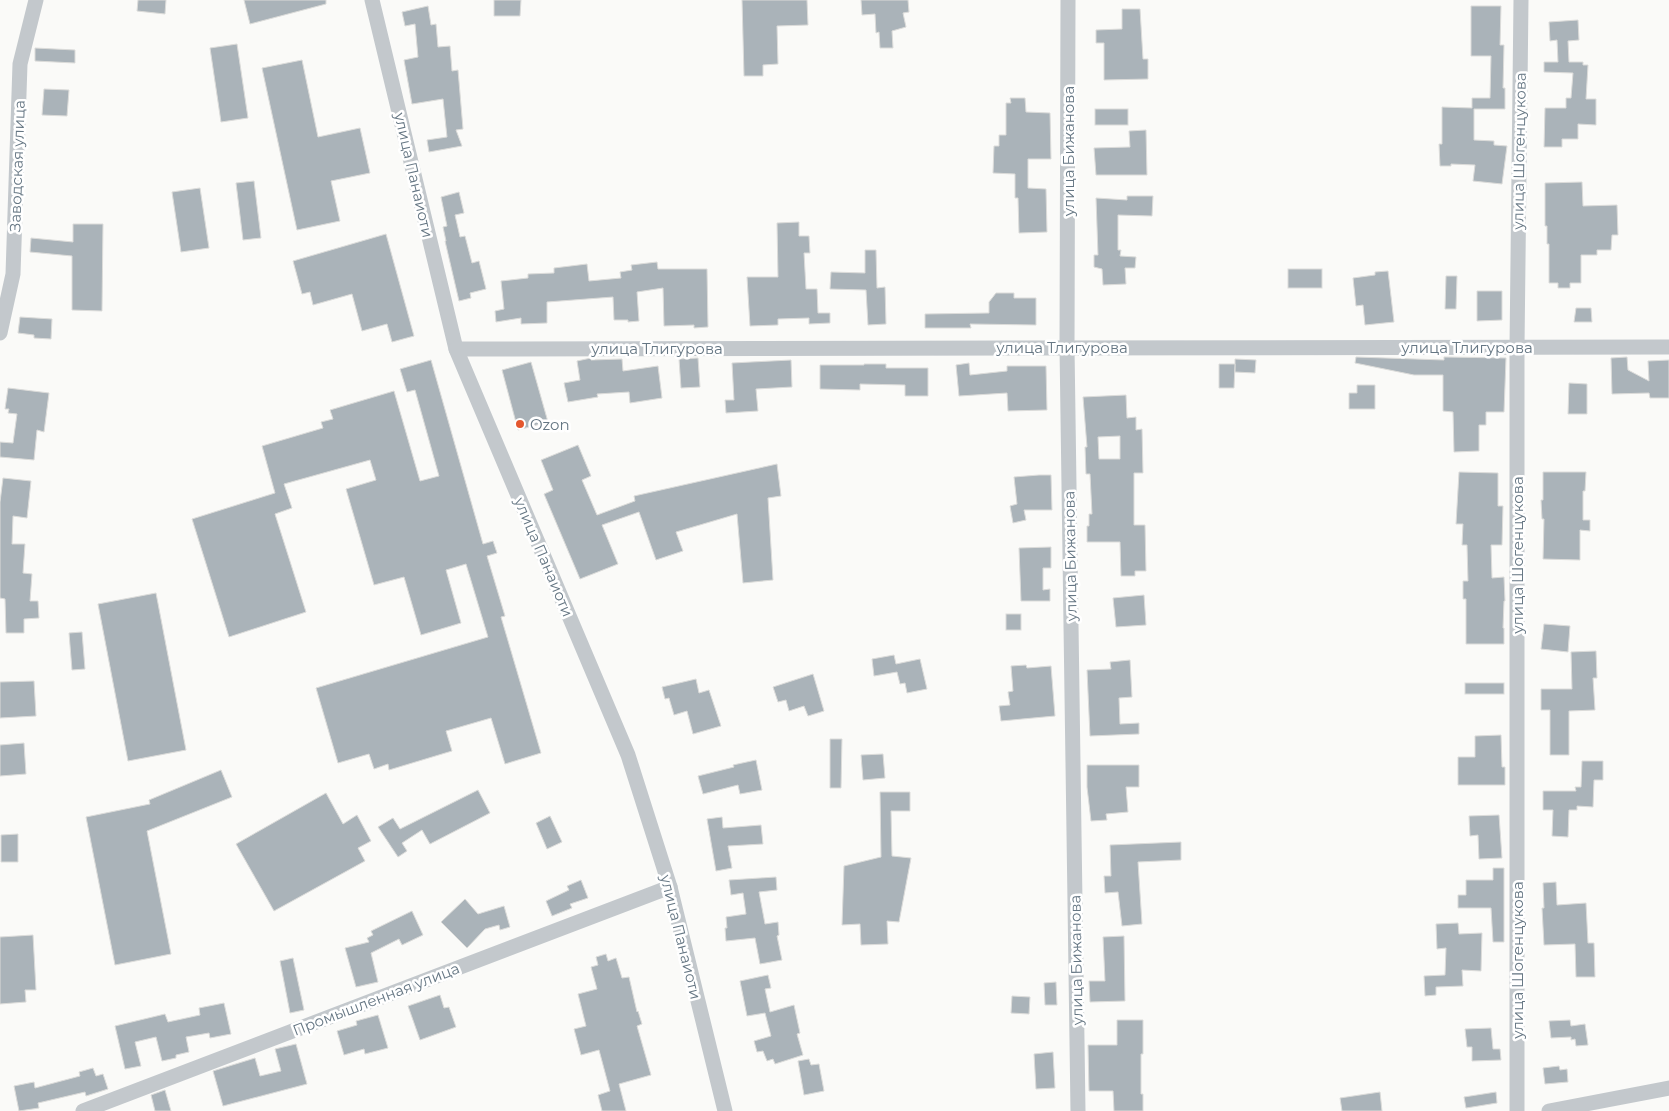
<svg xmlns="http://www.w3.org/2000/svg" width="1669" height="1111" font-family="Montserrat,sans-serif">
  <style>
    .building { fill: #aab3b9; stroke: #dcdcda; fill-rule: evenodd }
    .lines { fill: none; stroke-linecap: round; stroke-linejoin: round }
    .minor { stroke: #c3c8cc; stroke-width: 15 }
    .poi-dot { fill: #e4572e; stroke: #fff; stroke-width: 2 }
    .labels { text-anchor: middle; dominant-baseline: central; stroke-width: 5; stroke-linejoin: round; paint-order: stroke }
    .street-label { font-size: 15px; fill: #657683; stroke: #fff }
    .poi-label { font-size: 15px; fill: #657683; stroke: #fff; text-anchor: start }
  </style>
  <rect width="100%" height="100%" fill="#fafaf8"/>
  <g class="building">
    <polygon points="138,0 166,0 165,14 137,11"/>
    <polygon points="244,0 326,0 326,4 250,24"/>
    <polygon points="494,0 521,0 520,16 494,16"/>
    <polygon points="742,0 807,0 808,25 777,26 778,64 763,65 763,76 744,76"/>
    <polygon points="861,0 908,0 909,12 903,13 906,27 892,31 893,48 880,48 879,32 876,33 875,14 862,15"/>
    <polygon points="428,6 431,25 436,24 438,47 450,46 452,71 458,70 463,129 456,130 462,146 429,152 427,140 447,137 443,99 412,104 404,60 418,57 415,24 405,26 402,12"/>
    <polygon points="1471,6 1501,6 1500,45 1504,45 1503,88 1505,88 1505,109 1474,109 1474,140 1494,141 1494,145 1507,146 1502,184 1473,181 1475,165 1451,164 1451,166 1440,166 1439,144 1442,144 1442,107 1472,108 1472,98 1490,98 1491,56 1471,56"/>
    <polygon points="1122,9 1140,9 1143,59 1148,59 1148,79 1104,80 1104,43 1096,43 1096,30 1122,29"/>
    <polygon points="1578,20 1579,40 1568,41 1569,62 1583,62 1583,65 1588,65 1586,99 1596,99 1596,125 1578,124 1578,139 1562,139 1562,147 1544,147 1545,108 1566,108 1566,98 1571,98 1573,73 1544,72 1544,62 1558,62 1557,40 1550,41 1549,22"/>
    <polygon points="237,44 248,118 221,122 210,48"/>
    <polygon points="35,48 75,50 75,63 35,61"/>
    <polygon points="302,60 318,137 360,128 370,173 331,181 340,221 297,230 262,68"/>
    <polygon points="44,89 69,90 67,116 42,115"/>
    <polygon points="1010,98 1025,98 1026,112 1050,113 1051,159 1028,159 1028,188 1046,189 1047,232 1019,233 1018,198 1015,198 1015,174 993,173 994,146 999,146 999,135 1006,135 1006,103 1011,103"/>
    <rect x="1095" y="109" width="33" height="16"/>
    <polygon points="1146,130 1147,175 1096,175 1094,148 1130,147 1129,131"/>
    <polygon points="254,181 261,238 243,240 236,183"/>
    <polygon points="1582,182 1583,206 1617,205 1618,235 1612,235 1611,250 1597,250 1597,255 1581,255 1581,283 1570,283 1570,288 1558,288 1558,283 1549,283 1549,244 1547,244 1547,226 1545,226 1545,183"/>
    <polygon points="200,188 209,248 181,252 172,192"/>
    <polygon points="459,192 464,213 455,215 460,237 465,236 472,263 479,261 486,289 470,293 471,298 459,301 445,241 446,241 443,227 447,226 441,197"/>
    <polygon points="1127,196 1153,196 1152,216 1118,215 1118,250 1121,250 1120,256 1136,257 1135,268 1125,268 1126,284 1103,285 1102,269 1094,267 1094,255 1098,255 1096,198 1127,200"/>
    <polygon points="799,222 799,236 809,236 810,253 804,253 806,289 817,289 818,313 830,313 830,323 809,324 809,318 778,319 778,325 750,326 747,277 778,277 777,223"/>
    <polygon points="73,224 103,224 102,311 72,310 72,256 30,252 31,238 73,242"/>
    <polygon points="386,234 414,336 392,342 387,324 362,331 352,294 313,305 310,292 302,294 293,261"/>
    <polygon points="865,250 876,250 877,288 885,287 886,324 868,325 866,290 830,289 831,272 865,273"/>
    <polygon points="657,262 658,269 707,269 708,327 694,328 694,325 664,326 663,288 637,292 639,321 628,322 628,320 614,320 613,297 547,302 547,323 521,324 521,318 496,322 495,311 504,309 501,281 528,278 528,274 554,273 554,268 587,264 589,281 621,278 620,272 632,270 631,265"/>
    <rect x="1288" y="269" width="34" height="19"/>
    <polygon points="1388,271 1394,322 1365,325 1363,305 1356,306 1353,278 1375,275 1375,272"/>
    <polygon points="1446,276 1457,276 1456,309 1445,309"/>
    <polygon points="1477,291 1502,291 1502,320 1477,321"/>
    <polygon points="996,293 1014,293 1014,298 1036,298 1036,325 970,324 971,328 925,328 925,314 989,313 989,302"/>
    <polygon points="1576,308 1591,308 1592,322 1574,322"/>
    <polygon points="20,317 52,319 51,339 34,338 34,335 18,333"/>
    <polygon points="1356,357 1444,360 1444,357 1506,358 1504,412 1486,412 1486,425 1479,425 1479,451 1454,452 1453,412 1443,411 1443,375 1414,375 1355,363"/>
    <polygon points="1627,357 1628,370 1649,381 1648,361 1669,360 1669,398 1650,398 1649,393 1612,394 1611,358"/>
    <polygon points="591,358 591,360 622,359 623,371 658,366 662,398 630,403 629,392 597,394 598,397 568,402 564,383 580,380 577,361"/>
    <polygon points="698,358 700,387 681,388 679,359"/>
    <polygon points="1235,359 1256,360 1255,373 1235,372"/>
    <polygon points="431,360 483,544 493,541 497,553 487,556 505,616 501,617 541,753 505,764 491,718 446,731 452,751 389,770 388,764 374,769 369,754 338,763 316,688 488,637 466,564 446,570 461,623 421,635 404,577 374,585 346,489 376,480 370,460 284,484 292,508 275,514 306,612 229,637 192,519 275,493 262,446 323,428 321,422 333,419 330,410 394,391 420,481 439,476 415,390 407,392 400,369"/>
    <polygon points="791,360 792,387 756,389 758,411 726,413 725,400 734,400 732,363"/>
    <polygon points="531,362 548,422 518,430 502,370"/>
    <polygon points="969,363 970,375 1007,371 1007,366 1046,366 1047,410 1008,411 1007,393 959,396 956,365"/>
    <polygon points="864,364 886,364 886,368 928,368 928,396 905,396 905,385 860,384 860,390 820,389 820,365 864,365"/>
    <polygon points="1219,364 1235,364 1234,388 1219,388"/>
    <polygon points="1569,383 1587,384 1587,414 1568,414"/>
    <polygon points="1357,385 1375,385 1375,409 1349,409 1349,393 1357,393"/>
    <polygon points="8,388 49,393 44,432 37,430 34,460 0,457 0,442 13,443 17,414 8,413 9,409 5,409"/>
    <path d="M1126,395l1,23 9,-1v13l6,-1 1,44h-9v52h11l1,46h-11v5h-14l-1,-34h-33v-16h2v-12h3l-2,-40h-4l-1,-27h2l-4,-50zM1120,436v23h-21l-1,-22z"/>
    <polygon points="578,445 591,476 582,480 597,515 635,501 634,496 777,464 781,496 768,498 773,580 743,583 737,514 676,532 683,551 656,560 639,512 602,525 618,564 580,579 544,494 553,490 541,460"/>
    <polygon points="1459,472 1498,473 1498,506 1503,506 1502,545 1491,545 1492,578 1504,577 1505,601 1504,601 1503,628 1504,628 1504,644 1466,644 1466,599 1463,599 1463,581 1468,581 1467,545 1462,545 1463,524 1456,524"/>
    <polygon points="1543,472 1586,472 1585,491 1583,491 1583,520 1590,520 1590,531 1580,530 1580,560 1543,559 1544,519 1542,519 1541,500 1543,500"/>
    <polygon points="1039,475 1051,475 1052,510 1024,510 1026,520 1013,523 1010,506 1017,504 1014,477"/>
    <polygon points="3,478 31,481 27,518 13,516 12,544 25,544 23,573 32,574 30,601 38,601 39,618 24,619 24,633 6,633 5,599 0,598 0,502"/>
    <polygon points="1051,547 1051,568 1043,568 1043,590 1050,589 1050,601 1021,601 1019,548"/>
    <polygon points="156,593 186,750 128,761 98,604"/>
    <polygon points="1144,595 1146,625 1116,627 1113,598"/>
    <rect x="1006" y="614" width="15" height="16"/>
    <polygon points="1544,624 1570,626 1568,652 1541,649"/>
    <polygon points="82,632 85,669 72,670 69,633"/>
    <polygon points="1596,651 1597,678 1593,678 1595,710 1569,711 1569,755 1550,755 1550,710 1541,710 1541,689 1572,689 1571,652"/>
    <polygon points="894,655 896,664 920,659 927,689 907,693 905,683 900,684 897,672 874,676 872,659"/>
    <polygon points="1130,660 1132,697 1119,698 1120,724 1139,723 1139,734 1090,736 1087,670 1111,669 1110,662"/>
    <polygon points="1026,665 1027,668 1051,666 1055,716 1001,721 999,706 1010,705 1008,692 1013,691 1011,666"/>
    <polygon points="813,674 824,711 808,716 804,706 789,711 786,700 778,702 773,687"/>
    <polygon points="696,679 699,693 709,690 721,726 693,734 687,711 674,715 669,698 665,699 662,687"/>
    <polygon points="34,681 36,716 0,718 0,682"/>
    <rect x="1465" y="683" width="39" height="11"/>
    <polygon points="1501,735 1502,767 1505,767 1505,785 1458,785 1458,757 1475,757 1475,736"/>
    <polygon points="830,739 842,739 841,788 830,788"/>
    <polygon points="24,743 26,774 0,776 0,745"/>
    <polygon points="883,754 885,778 863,780 861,755"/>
    <polygon points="756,760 762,790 740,794 738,785 703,794 698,776 734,767 733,765"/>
    <polygon points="1582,761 1603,761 1603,780 1594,780 1593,807 1577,806 1577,810 1569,810 1568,837 1552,836 1553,810 1543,810 1543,791 1576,791 1575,787 1581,787"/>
    <polygon points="1087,765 1139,765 1139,787 1126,787 1128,812 1106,814 1107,820 1091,821 1087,787"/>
    <polygon points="221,770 232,797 147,831 171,954 115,965 86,817 150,804 149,800"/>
    <polygon points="478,790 490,813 430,844 422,830 402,843 407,851 398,857 378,827 393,818 400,829"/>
    <polygon points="880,792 910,792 910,811 891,811 892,856 911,858 899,922 887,921 888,944 861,945 860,924 842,925 844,866 881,857"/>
    <polygon points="326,793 343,824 357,815 371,841 358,848 365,861 274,911 236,844"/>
    <polygon points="1499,815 1502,858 1479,859 1478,835 1470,836 1469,816"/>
    <polygon points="550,816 562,842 547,849 536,823"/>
    <polygon points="722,817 723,828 761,825 763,844 728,846 732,868 716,871 707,819"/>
    <polygon points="18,834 18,862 1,862 1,835"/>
    <polygon points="1181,842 1181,860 1138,862 1142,924 1122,926 1118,892 1105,893 1104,876 1111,876 1110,845"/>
    <polygon points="1493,868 1504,868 1504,942 1493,942 1491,908 1458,908 1458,895 1466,895 1466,880 1493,880"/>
    <polygon points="776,877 777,890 759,892 765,924 778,922 779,935 777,936 782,960 760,964 755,938 726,941 725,928 727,928 726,917 746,914 743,893 731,895 729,880"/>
    <polygon points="581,880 588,898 570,904 572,908 552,916 546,901 569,890 567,886"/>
    <polygon points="1556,882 1557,905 1586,903 1588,943 1594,943 1595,977 1576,977 1575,944 1544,945 1542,908 1544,908 1543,883"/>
    <polygon points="465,899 478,914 504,906 510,927 500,930 499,925 485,929 467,948 441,922"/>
    <polygon points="412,911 423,935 402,945 399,939 371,953 378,982 356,987 345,948 369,942 367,938 373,935 371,931"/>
    <polygon points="1458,923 1459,934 1482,933 1481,971 1462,970 1463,986 1436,987 1436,995 1425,996 1424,976 1445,975 1446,948 1437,949 1436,924"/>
    <polygon points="33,935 36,990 25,990 26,1002 0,1004 0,937"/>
    <polygon points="1124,936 1125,1001 1090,1002 1089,981 1105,981 1103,937"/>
    <polygon points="606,954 608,961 616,958 622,978 629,977 637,1012 638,1011 642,1024 637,1026 651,1075 619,1084 626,1111 602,1111 598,1095 610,1091 599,1050 581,1055 574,1029 586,1026 578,994 597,989 591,967 598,965 596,957"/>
    <polygon points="293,958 304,1010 290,1013 280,961"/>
    <polygon points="768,975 771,988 765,989 770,1012 794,1005 800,1033 797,1034 803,1055 775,1064 773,1059 767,1061 763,1051 757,1052 754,1041 771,1036 765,1013 747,1016 740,981"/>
    <polygon points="1056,982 1057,1005 1045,1005 1044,983"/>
    <polygon points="440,995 444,1008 449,1007 456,1027 420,1040 408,1006"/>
    <polygon points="1012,996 1030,997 1029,1014 1011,1013"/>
    <polygon points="224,1003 231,1034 210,1038 209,1033 186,1037 189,1052 176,1055 176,1058 162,1061 156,1037 135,1042 141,1066 125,1069 115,1026 165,1014 168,1022 200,1015 199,1008"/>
    <polygon points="378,1015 388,1048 365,1054 364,1049 344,1055 337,1031 357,1025 356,1021"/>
    <polygon points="1117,1020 1143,1020 1143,1054 1141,1054 1141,1094 1143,1094 1143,1111 1114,1111 1113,1091 1089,1091 1088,1045 1117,1045"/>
    <polygon points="1570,1020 1571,1026 1585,1024 1588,1045 1576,1046 1575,1039 1571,1040 1571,1037 1551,1038 1549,1021"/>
    <polygon points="1491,1028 1493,1049 1500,1049 1501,1060 1472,1061 1472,1047 1467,1047 1465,1029"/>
    <polygon points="296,1044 307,1084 223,1106 213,1071 255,1058 260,1076 281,1071 275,1049"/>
    <polygon points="1053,1052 1055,1088 1036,1089 1034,1054"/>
    <polygon points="809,1059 811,1065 819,1064 824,1091 804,1095 798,1061"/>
    <polygon points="1559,1066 1560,1070 1567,1069 1568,1082 1545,1084 1543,1068"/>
    <polygon points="93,1068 96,1076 103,1074 108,1089 86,1096 85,1092 38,1103 39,1108 19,1111 14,1086 34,1082 35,1088 80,1076 79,1072"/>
    <polygon points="165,1090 171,1111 155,1111 151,1095"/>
    <polygon points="1380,1092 1382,1111 1342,1111 1340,1098"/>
    <polygon points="1496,1092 1497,1103 1466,1108 1464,1097"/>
  </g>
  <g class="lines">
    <g class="minor">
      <polyline points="372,0 456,349 628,755 670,887 725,1111"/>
      <polyline points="1068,0 1067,347 1078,1111"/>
      <polyline points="0,333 13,274 20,64 36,0"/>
      <polyline points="456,349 1669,347"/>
      <polyline points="83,1111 670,887"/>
      <polyline points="1517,1111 1517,347 1521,0"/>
      <polyline points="1549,1111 1669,1088"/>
    </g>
  </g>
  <circle class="poi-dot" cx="520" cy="424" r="5"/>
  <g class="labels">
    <g class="street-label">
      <text transform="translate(1068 151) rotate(-90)">улица Бижанова</text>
      <text transform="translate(1519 151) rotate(-89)">улица Шогенцукова</text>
      <text transform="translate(17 166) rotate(-88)">Заводская улица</text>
      <text transform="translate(414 175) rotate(77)">улица Панаиоти</text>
      <text x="1062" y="347">улица Тлигурова</text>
      <text x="1467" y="347">улица Тлигурова</text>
      <text x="657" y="348">улица Тлигурова</text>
      <text transform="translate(1517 555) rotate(-90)">улица Шогенцукова</text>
      <text transform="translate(1070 556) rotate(-91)">улица Бижанова</text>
      <text transform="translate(544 557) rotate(67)">улица Панаиоти</text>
      <text transform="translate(681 937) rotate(76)">улица Панаиоти</text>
      <text transform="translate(1076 960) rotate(-91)">улица Бижанова</text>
      <text transform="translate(1517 960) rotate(-90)">улица Шогенцукова</text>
      <text transform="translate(376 999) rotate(-21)">Промышленная улица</text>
    </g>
    <g class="poi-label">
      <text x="530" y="424">Ozon</text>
    </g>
  </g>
</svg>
